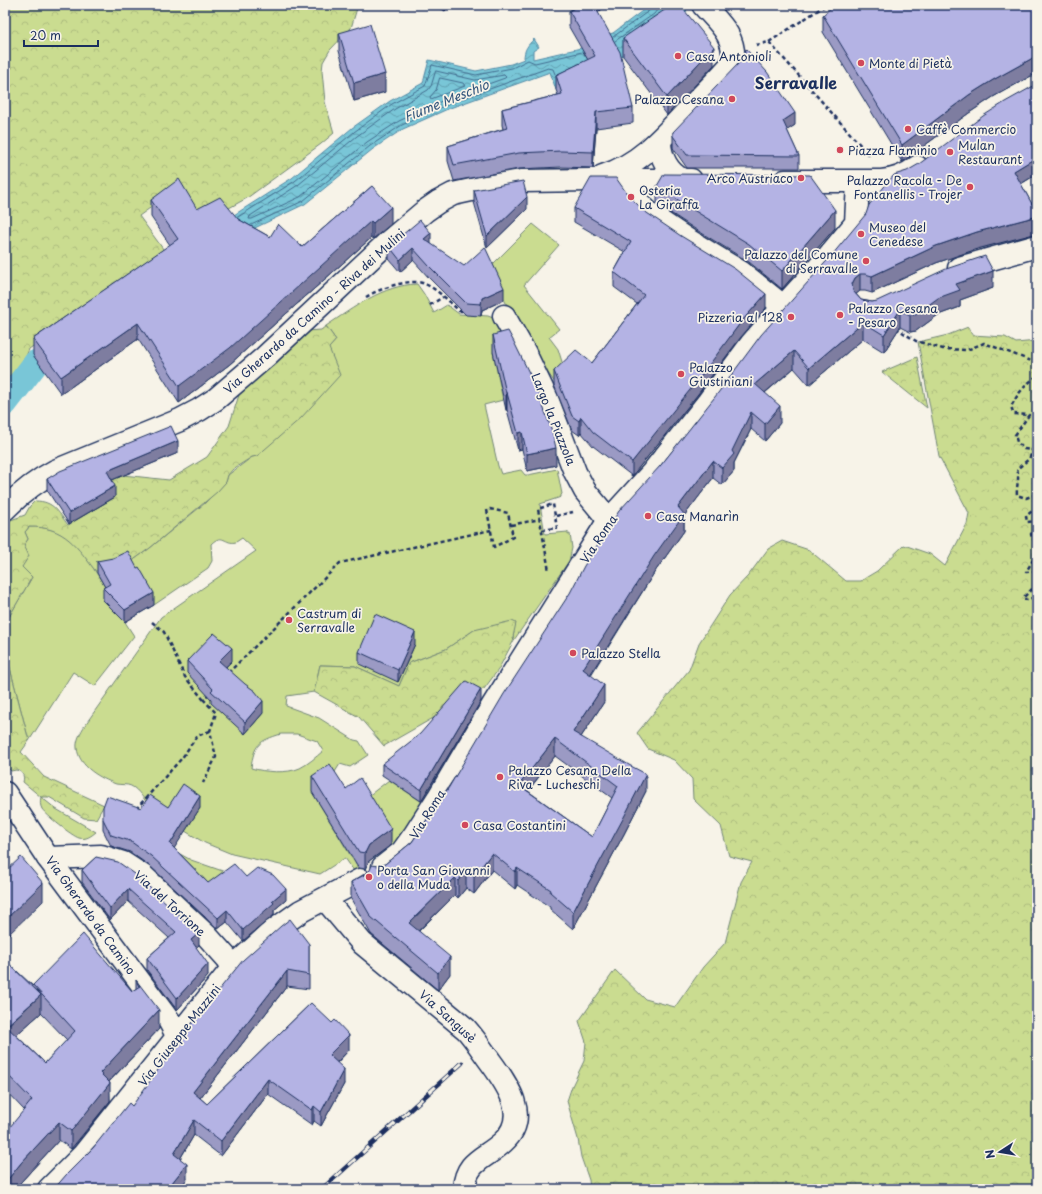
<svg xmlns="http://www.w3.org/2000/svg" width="1042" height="1194" font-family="'Playpen Sans',sans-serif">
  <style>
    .green { fill: #cadc90; stroke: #728677; fill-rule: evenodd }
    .forest { fill: url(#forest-crowns); stroke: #728677 }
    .water { fill: url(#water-waves); stroke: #538aa7 }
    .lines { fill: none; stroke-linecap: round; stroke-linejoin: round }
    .shore { stroke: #416b8e; stroke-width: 1 }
    .canal { stroke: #79c6d7; stroke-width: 26 }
    .minor-casing { stroke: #1b2f5e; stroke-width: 25 }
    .path { stroke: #1b2f5e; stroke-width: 2.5; stroke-dasharray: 4 3; stroke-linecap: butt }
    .minor { stroke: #f7f3e8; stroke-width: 22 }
    .rail-casing { stroke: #1b2f5e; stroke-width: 4.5 }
    .rail { stroke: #f7f3e8; stroke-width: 3; stroke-dasharray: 9; stroke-linecap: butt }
    .wall { fill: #9b9ac4; stroke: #1b2f5e; fill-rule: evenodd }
    .shaded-wall { fill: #7e7da0; stroke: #1b2f5e }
    .building { fill: #b4b3e4; stroke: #1b2f5e; fill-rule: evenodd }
    .poi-dot { fill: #d1495b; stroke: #f7f3e8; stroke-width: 1.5 }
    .labels { text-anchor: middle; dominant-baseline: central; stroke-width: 3.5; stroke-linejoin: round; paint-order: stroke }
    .poi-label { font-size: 12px; fill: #1b2f5e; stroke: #f7f3e8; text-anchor: start }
    .street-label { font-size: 12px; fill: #1b2f5e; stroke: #f7f3e8 }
    .water-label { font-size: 13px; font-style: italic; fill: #32557c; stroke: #f7f3e8 }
    .district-label { font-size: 16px; font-weight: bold; fill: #1b2f5e; stroke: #f7f3e8 }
  </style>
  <defs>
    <pattern id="forest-crowns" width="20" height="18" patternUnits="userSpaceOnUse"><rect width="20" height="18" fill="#cadc90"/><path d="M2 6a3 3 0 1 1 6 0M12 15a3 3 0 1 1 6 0" fill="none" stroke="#adbd7f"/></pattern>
    <pattern id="water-waves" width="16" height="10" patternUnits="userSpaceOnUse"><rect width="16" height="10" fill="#79c6d7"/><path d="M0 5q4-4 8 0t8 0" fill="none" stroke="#62a1b2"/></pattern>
  </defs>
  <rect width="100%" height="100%" fill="#f7f3e8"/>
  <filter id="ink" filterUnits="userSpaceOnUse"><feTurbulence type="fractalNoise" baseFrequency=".025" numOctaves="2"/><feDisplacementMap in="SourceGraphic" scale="8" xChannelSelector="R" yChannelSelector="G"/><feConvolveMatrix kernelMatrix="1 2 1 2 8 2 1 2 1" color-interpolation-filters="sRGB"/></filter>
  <g filter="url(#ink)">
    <g class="green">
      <polygon points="533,224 559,245 524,285 559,329 549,337 558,349 563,365 556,384 526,343 494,279 484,273"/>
      <path d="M417,284l7,10 10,19 13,-8 12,9 29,2 10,4 17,26 -22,6 10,48 -19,5 14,61 3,8 20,-4 4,5h3l29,-6 5,25 -1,1v2l-21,7 5,30 23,-2v3l2,-1 2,14 -3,13 -55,79 -1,-3 1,-5 -40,-2 -28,19 -37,14 -10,23 -44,-20 -35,-1 -6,27 -27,4 -1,10 33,12 35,22 5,1 9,14 -18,12 -10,-3 -10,16 -18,12 46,76 -4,3 -9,-13 -25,16 -88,-20 -27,-11 -20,-12 15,-24 -32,11c-6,-4 -13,-7 -18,-12 -6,-6 -11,-16 -19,-20 -4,-2 -10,-1 -15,-2 -16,-6 -37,-17 -39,-36 -1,-8 4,-16 8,-23l76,-108 95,-66 -14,-13c-2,1 -4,3 -6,4 -11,3 -13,-10 -25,2l1,17 -4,7 -54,37 -26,-41 22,-16 55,-45 21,-21 2,-7 24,-18 5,-1 72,-108 7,-8 -10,-14c27,-18 57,-41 91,-42zM281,734h16l20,7 6,10c-7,6 -15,13 -23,17 -13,6 -36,4 -49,0 3,-24 8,-27 30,-34z"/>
      <path d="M29,527c13,-1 31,3 41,13 17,15 29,37 40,56l-6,5 21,21 9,14 -39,50 -22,-14 -44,69 -24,-92v-25l27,-47 -10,-10 2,-22 4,-6 -3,-7z"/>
      <polygon points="389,780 422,802 403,834 392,846 363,800"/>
      <path d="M41,797l15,12 40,23c-5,4 -10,8 -17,6 -7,-2 -33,-23 -37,-29 -2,-4 -2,-7 -1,-12z"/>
      <polygon points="156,841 191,860 234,875 208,895"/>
    </g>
    <g class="forest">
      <polygon points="5,5 358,5 351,28 330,50 323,62 322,71 325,102 334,133 321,144 247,198 229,208 199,214 179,187 139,216 166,253 29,349 23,364 5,380"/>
      <path d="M326,326l10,14 -7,8 11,27 -39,43 -44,38 -5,1 -19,12 -5,6 -2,7 -9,10 -67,56 -22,16 -31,9c-20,-26 -32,-47 -68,-46l-4,5 3,7 -4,6 5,11 -7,11 10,10 -27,47v-102l20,-7 5,-9 5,-5c19,0 23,11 33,24l47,-28 -8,-15 16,-7 46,5 38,-23 22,-31 10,-31 68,-64 14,-1z"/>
      <polygon points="968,327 972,335 1005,337 1016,343 1037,341 1037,1189 590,1189 589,1180 581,1157 578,1139 567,1101 572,1086 584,1061 586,1042 579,1021 615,970 645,999 675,1007 703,967 725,943 741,882 752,862 729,856 721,826 693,799 692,779 674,760 648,749 637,733 689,670 699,643 730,595 748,576 768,549 782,541 809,550 846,581 861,581 867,577 877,571 904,545 930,554 945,566 967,524 969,513 939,456 918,342 948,335"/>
      <polygon points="917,357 927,408 882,372"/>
      <polygon points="512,621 516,623 513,637 514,640 498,670 484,689 466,693 435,717 384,746 359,717 314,692 320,665 355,666 399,686 409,663 446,649 474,630"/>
      <path d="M5,649l24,92 -8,11 23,25 60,28 -8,14 -12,-1 -35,-21h-8l-18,-15c2,-6 -1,-11 -7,-12l-5,1 -6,-6z"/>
    </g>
    <path class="water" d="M650,5h31l6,6 -75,52 -56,27 -6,-18 -100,36 -47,21 -30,20 -68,55 -67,32 -12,-16 66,-42 60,-50 38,-27 33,-18 6,-23 47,11 35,-7 13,-5c0,-10 4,-14 10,-20l5,8 -6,4v8l48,-11 21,-12 11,-3z"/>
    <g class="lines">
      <g class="shore">
        <polyline points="613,37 650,10 652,5"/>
        <polyline points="615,41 654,14 657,10 657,5"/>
        <polygon points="436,71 475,80 504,75 506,77 505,78 446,99 399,121 367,142 300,197 252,219 249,219 250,216 298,185 357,136 395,109 428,90 431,86"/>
        <polygon points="440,78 463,83 465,86 431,99 430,97 436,90"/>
        <polyline points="238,217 295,181 354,132 392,104 425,86 432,65 476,75 512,68 528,60 535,63 582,52"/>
        <polyline points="251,225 303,201 370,146 402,125 448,104 548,68 553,69 555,74"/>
      </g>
      <polyline class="canal" points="5,403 36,363"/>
      <g class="minor-casing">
        <g id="minor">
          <path d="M660,141c0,16 8,32 23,39"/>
          <path d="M603,176c38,-12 63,-42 90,-71 13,-14 28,-28 40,-43 3,-26 -14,-39 -30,-57"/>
          <polyline points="627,180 627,188 638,202 651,215 688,240 742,273 783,306"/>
          <path d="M785,181h96c14,-1 25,-5 36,-14"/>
          <polyline points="959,268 1037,246"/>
          <polyline points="504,316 525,353 547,399 575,472 585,491 609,520"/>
          <path d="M5,509c15,-15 31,-28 50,-38l125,-51 19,-10 17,-11 49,-42 122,-114 38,-32 13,-9 15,-8 32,-7 36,-6 71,-1h99"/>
          <polyline points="5,793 48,858 170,1022 178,1037"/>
          <polyline points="48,858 101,856 123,863 143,876 207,936 234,966"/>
          <polyline points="383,867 402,852 415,834 438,798 493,705 609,520 651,474 708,402 751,344 791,298 822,264 856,223 858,182"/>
          <path d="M325,899l37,44 104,86c9,10 16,21 24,32 17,23 41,56 13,81 -18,17 -37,18 -39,47"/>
          <polyline points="49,1189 83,1155 234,966 273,931 301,911 360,880"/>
        </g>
      </g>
      <g class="path">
        <polyline points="769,42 826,5"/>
        <polyline points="756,45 769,42 871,157"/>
        <path d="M366,297c13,-8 45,-20 59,-13 13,6 24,17 34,27h5"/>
        <polyline points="430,305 443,297"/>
        <polyline points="896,328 916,341 943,349 967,350 984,343 1029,360 1036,364 1037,371"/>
        <path d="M1037,376c-12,9 -20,18 -26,31l3,7 15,1 -14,20 2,7 7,7 9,1 -4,9 -12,10c3,8 -1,18 0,26l9,3 11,-4"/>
        <polyline points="1037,507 1026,516 1027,522 1037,521"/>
        <polygon points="490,509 508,513 513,537 494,547 487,510"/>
        <polyline points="556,516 573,512"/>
        <polyline points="511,525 540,519"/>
        <polyline points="1037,528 1031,534 1032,539 1037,540"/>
        <polyline points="542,530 557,528 553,504 538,509 549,571"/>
        <polyline points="1037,553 1026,572 1037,571"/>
        <polyline points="1037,584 1023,598 1027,600 1037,596"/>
        <polyline points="152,622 164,632 185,677 203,699 210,693"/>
        <polyline points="228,673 340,563 491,530"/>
        <polyline points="203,699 216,713 210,731 216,757 203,783"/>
        <polyline points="136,809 182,758 197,736 210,731"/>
        <polyline points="5,866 14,867"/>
      </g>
      <use href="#minor" class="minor"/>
      <g class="rail-casing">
        <polyline id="rail" points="322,1189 462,1063"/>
      </g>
      <use href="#rail" class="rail"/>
    </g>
    <g class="wall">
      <polygon points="435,5 449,5 445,11"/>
      <polygon points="580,5 606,5 598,13 633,108 633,123 596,128 593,168 561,167 519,169 454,181 448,161 448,146 503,129 502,125 502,109 558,95 556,90 556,75 588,60 569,27 569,11"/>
      <polygon points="1037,5 1037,75 1031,76 993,97 969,113 902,162 823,32 823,15"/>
      <polygon points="339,33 385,92 354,101 339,51"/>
      <polygon points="623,38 714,65 667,115 623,56"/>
      <polygon points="795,125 787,130 799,156 799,168 687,168 673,148 673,132"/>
      <path d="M1037,174l-16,10 11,20 5,-1v31h-3l-57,15 -41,14 -64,30 -7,-2h-5l-4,3 5,6 11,2 121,-14 -33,12v7l-22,8 -22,16 -6,1 -10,-5 -16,25 -21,-13 -54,46 -15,-17 -29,25 15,30 -15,18 -14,-12 -17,34v8l-12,14 -9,-7 -29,38v15l-30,42 -63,102 13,27 -23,35 65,54 -22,43 -51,95 -23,-20v-2l-33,-22 -2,4 -23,-19 -18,24 -8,-6 -8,10 -3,-3 -36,36 31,43 -12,16 -67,-56 -20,-35v-17l27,-16 7,-2 27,-22 249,-377 171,-210zM555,756l57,42 -20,39 -64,-46z"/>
      <polygon points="372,186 391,224 373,239 371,238 230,364 179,403 138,339 61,394 33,355 33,339 170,245 151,217 151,200 197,209 238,219 270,237 302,247"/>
      <polygon points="657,186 835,228 782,289 749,262 695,229 657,204"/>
      <polygon points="474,190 527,209 487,248 474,202"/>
      <polygon points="628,195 644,211 766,308 741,337 698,394 632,476 593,446 581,432 579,435 572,430 554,385 554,371 592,363 637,304 614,287 614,272 625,252 574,222 574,208"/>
      <polygon points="431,244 504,300 482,310 481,316 466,315 429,278 413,260 400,272 389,259 389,246"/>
      <polygon points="493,335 556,465 527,471 522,449 518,450 507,410 506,410 493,352"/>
      <polygon points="178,453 112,480 115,497 69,524 47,490 47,479"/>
      <polygon points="97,561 154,605 125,622 103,600 103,588 105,587 97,573"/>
      <polygon points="415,644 398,682 359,664 359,652"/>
      <polygon points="187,661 232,661 226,667 263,713 245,734 211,703 211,699 187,673"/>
      <polygon points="481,701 421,801 382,775 382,764"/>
      <polygon points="312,776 346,789 391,845 369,861 365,869 359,868 312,792"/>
      <polygon points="168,807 200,808 174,848 208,883 246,877 286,900 274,910 274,915 243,941 227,922 218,929 151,867 130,852 111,846 103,830 103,819 141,808"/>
      <polygon points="96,857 199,945 196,947 208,976 177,1010 147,970 147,958 169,938 128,901 110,920 82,882 82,870"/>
      <polygon points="309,944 309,989 287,986 200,1098 207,1104 311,1003 349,1050 337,1063 344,1084 321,1126 314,1121 312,1125 268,1094 221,1156 194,1135 180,1159 187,1179 179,1189 54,1189 132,1106"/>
      <path d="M5,960l28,26v-1l99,6 4,-2v-9l23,49 -50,53 1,19 -36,46 -3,2 -12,-9 -38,42 -6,7h-10l19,-79 -19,-20zM41,1013l26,27 -22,23 -29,-28z"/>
    </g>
    <g class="shaded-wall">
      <polygon points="445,5 449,5 445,11"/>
      <polygon points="595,5 606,5 595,15"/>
      <polygon points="714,47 714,65 667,115 667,97"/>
      <polygon points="1037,58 1037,75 1031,76 993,97 969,113 902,162 902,145 969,95 993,80 1031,59"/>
      <polygon points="385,74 385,92 354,101 354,83"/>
      <polygon points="596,112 596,128 593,168 593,152"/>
      <polygon points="795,113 795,125 783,133 783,121"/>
      <polygon points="1037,157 1037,174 1014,188 1014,171"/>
      <polygon points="527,197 527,209 487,248 487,236"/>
      <polygon points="391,207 391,224 373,239 373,223"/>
      <polygon points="835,210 835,228 782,289 782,271"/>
      <polygon points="1034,217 1034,234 977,249 936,263 872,293 872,276 936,246 977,232"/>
      <polygon points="371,221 371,238 230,364 179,403 179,386"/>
      <polygon points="431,233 431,246 424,239"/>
      <polygon points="413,248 413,260 400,272 400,260"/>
      <polygon points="993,271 993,288 960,300 960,307 938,315 916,331 910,332 910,315 956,284"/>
      <polygon points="860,274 860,291 855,295 852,302 852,284 855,278"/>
      <polygon points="504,288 504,300 482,310 481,316 481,304 482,298"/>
      <polygon points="766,294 766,308 741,337 698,394 632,476 632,462 741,322"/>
      <polygon points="900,310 900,327 884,352 884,335"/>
      <polygon points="863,322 863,339 809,385 809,368"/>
      <polygon points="138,323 138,339 61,394 61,377"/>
      <polygon points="794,351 794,368 755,401 755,384"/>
      <rect x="506" y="393" width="1" height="17"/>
      <polygon points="780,406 780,423 765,441 765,424"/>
      <polygon points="751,412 751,429 734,463 734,471 722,485 722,468"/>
      <polygon points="581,417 581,432 579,435 579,421"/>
      <polygon points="522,432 522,449 518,450 518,433"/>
      <polygon points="178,441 178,453 107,482 107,471"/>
      <polygon points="556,448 556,465 527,471 527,454"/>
      <polygon points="713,461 713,478 684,516 684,531 654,573 583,686 583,669 678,507"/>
      <polygon points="115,486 115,497 69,524 69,513"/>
      <polygon points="154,593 154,605 125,622 125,610"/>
      <polygon points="415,632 415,644 398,682 398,670"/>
      <polygon points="232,648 232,661 219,673 219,661"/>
      <polygon points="604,685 604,702 573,749 573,732"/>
      <polygon points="481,689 481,701 421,801 421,790"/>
      <polygon points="263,701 263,713 245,734 245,722"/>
      <polygon points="555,739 555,756 519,802 519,785"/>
      <polygon points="646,774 646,791 624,834 573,929 573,912"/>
      <polygon points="200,796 200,808 170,855 170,844"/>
      <polygon points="391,829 391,845 369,861 365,869 365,853 369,845"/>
      <polygon points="492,853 492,870 474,894 474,876"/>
      <polygon points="517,868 517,885 515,889 515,872"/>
      <polygon points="466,871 466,888 458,898 458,881"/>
      <polygon points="455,878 455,895 409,940 409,923"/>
      <polygon points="43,883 43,901 5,938 5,920"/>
      <polygon points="128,889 128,901 110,920 110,908"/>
      <polygon points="286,889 286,900 274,910 274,915 243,941 243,930 272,901"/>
      <polygon points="227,910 227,922 218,929 218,918"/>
      <polygon points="199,933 199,945 191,952 191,940"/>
      <polygon points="450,957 450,974 438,990 438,973"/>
      <polygon points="208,964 208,976 177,1010 177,998"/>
      <polygon points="287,971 287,986 193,1107 193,1092"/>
      <polygon points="41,995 41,1013 5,1045 5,1028"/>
      <polygon points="159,1010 159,1029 100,1091 100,1073"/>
      <polygon points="349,1035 349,1050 329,1070 329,1055"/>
      <polygon points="344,1069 344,1084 321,1126 321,1112"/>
      <polygon points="268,1079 268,1094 221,1156 221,1141"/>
      <polygon points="110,1083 110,1101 71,1149 71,1131"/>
      <polygon points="314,1106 314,1121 312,1125 312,1110"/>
      <polygon points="194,1120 194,1135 174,1169 174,1154"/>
      <polygon points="59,1122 59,1140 21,1182 15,1189 5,1189 5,1183 21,1163"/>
      <polygon points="187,1164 187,1179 179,1189 167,1189"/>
    </g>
    <g class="building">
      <polygon points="580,5 594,5 620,52 633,108 596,112 593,152 561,151 519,153 454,165 448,146 507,128 502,109 562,94 556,75 595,56 569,11"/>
      <polygon points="672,5 680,5 714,47 667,97 623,38"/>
      <polygon points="834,5 1037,5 1037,58 1031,59 993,80 969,95 902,145 823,15"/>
      <polygon points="370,24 385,74 354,83 339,33"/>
      <polygon points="746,49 767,72 795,113 783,121 799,156 687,155 673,136 673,132 738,64 743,57"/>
      <path d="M1037,84v73l-23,14 18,33 5,-1v14h-3l-57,15 -41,14 -64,30 -7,-2h-5l-5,4 -3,6 1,7 8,9 11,2 5,-1 69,-32 39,-13 8,15 -37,13 4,6 -22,8 -22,16 -6,1 -10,-5 -16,25 -21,-13 -54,46 -15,-17 -39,33 25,22 -15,18 -14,-12 -19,39 2,3 -12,14 -9,-7 -35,46 6,7 -30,42 -71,113 21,16 -31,47 56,33 17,9 -22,43 -51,95 -23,-20 1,-2 -34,-22 -2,4 -23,-19 -18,23 -8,-5 -8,10 -3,-3 -46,45 41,34 -12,16 -67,-56 -20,-35 15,-8 4,-4 2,-5 6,1 7,-2 27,-22 37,-55 55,-93 66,-101 14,-27 35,-55 42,-46 57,-72 43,-58 71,-80 34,-41 3,-9 25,-30 13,-4 12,-7 64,-48 22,-14zM555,739l63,47 -26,51 -73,-52z"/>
      <polygon points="664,174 810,175 835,210 782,271 749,244 695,211 657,186"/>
      <polygon points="591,178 616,178 628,195 644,211 681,236 735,269 766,294 741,322 698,380 632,462 593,432 581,417 579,421 572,416 554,371 576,350 592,363 644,295 614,272 631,242 574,208"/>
      <polygon points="179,179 197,209 220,197 238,219 270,237 278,224 302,247 372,186 391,207 373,223 371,221 230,348 179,386 138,323 61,377 33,339 178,239 151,200"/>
      <polygon points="523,181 527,197 487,236 474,190"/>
      <polygon points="420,220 431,233 424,239 464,266 485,247 504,288 482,298 481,304 466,303 429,266 413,248 400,260 389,246"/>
      <polygon points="508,331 514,342 536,387 552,431 556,448 527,454 522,432 518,433 507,393 506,393 493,335"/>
      <polygon points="171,426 178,441 107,471 115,486 69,513 47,479 60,471"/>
      <polygon points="128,551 137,568 139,567 154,593 125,610 103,588 110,584 97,561 113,558"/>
      <polygon points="375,614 415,632 398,670 359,652"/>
      <polygon points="214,633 232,648 219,661 245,684 255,691 263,701 245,722 211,691 213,689 187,661"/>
      <polygon points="466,681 481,689 421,790 382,764 420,734"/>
      <polygon points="330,764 346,789 360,778 391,829 369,845 365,853 359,852 312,776"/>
      <polygon points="183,784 200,796 170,844 208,883 234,864 246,877 257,868 273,875 286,889 272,901 274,903 243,930 227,910 218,918 151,856 130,841 111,835 103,819 103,807 107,796 141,808 150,795 168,807"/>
      <polygon points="21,857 43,883 5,920 5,872"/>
      <polygon points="96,857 118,862 135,874 199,933 191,940 208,964 177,998 147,958 176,932 128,889 110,908 82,870"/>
      <polygon points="290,919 309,944 309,975 287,971 193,1092 207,1104 311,1003 332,1023 335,1020 349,1035 329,1055 344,1069 321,1112 314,1106 312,1110 268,1079 221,1141 194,1120 174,1154 187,1164 167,1189 54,1189 66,1175 93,1148 129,1103 132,1106 189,1027 243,960 281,926"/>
      <polygon points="83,934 132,991 140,986 136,980 159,1010 100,1073 110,1083 74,1128 71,1131 59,1122 21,1163 5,1183 5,1133 32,1100 5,1072 5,1027 6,1026 45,1063 75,1031 33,985"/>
      <polygon points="5,960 41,995 5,1027"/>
    </g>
  </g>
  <g class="poi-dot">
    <circle cx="678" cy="56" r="4"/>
    <circle cx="861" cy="63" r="4"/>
    <circle cx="732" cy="99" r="4"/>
    <circle cx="908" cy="129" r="4"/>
    <circle cx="840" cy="150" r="4"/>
    <circle cx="950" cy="152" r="4"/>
    <circle cx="801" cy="178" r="4"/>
    <circle cx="970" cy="187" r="4"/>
    <circle cx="631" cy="197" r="4"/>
    <circle cx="861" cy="234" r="4"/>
    <circle cx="866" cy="261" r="4"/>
    <circle cx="840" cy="315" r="4"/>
    <circle cx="791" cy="317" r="4"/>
    <circle cx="681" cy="374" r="4"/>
    <circle cx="648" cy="516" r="4"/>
    <circle cx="289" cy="620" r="4"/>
    <circle cx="573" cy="653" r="4"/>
    <circle cx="500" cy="777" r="4"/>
    <circle cx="465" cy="825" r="4"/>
    <circle cx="369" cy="877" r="4"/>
  </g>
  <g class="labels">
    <g class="poi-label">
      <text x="686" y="56">Casa Antonioli</text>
      <text x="869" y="63">Monte di Pietà</text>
      <text x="724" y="99" text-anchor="end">Palazzo Cesana</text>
      <text x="916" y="129">Caffè Commercio</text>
      <text x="958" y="145">Mulan<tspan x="958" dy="14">Restaurant</tspan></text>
      <text x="848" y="150">Piazza Flaminio</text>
      <text x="793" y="178" text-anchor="end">Arco Austriaco</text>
      <text x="962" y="180" text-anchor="end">Palazzo Racola - De<tspan x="962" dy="14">Fontanellis - Trojer</tspan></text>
      <text x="639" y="190">Osteria<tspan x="639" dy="14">La Giraffa</tspan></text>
      <text x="869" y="227">Museo del<tspan x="869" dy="14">Cenedese</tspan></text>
      <text x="858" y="254" text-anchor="end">Palazzo del Comune<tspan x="858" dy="14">di Serravalle</tspan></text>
      <text x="848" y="308">Palazzo Cesana<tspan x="848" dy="14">- Pesaro</tspan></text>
      <text x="783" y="317" text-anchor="end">Pizzeria al 128</text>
      <text x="689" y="367">Palazzo<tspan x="689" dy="14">Giustiniani</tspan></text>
      <text x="656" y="516">Casa Manarìn</text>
      <text x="297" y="613">Castrum di<tspan x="297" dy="14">Serravalle</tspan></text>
      <text x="581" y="653">Palazzo Stella</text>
      <text x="508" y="770">Palazzo Cesana Della<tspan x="508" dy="14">Riva - Lucheschi</tspan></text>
      <text x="473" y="825">Casa Costantini</text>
      <text x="377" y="870">Porta San Giovanni<tspan x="377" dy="14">o della Muda</tspan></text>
    </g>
    <g class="street-label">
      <text transform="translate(314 311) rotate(-42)">Via Gherardo da Camino - Riva dei Mulini</text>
      <text transform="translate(554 419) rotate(68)">Largo la Piazzola</text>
      <text transform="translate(598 539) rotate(-56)">Via Roma</text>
      <text transform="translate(427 814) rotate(-58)">Via Roma</text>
      <text transform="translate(170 903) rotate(42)">Via del Torrione</text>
      <text transform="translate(91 915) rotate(54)">Via Gherardo da Camino</text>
      <text transform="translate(448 1016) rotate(42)">Via Sangusè</text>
      <text transform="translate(179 1035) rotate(-52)">Via Giuseppe Mazzini</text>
    </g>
    <g class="water-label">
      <text transform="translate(446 100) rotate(-22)">Fiume Meschio</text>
    </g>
    <g class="district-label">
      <text x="796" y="82">Serravalle</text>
    </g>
  </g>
  <rect width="1042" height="1194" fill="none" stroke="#f7f3e8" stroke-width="20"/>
  <rect x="10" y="10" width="1022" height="1174" fill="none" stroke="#1b2f5e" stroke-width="1.5" filter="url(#ink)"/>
  <g transform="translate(1000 1152) rotate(258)" stroke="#f7f3e8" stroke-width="3" paint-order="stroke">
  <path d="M0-3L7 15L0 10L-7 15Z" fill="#1b2f5e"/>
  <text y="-6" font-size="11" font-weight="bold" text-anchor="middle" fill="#1b2f5e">N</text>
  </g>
  <path d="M24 40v6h74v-6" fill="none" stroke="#1b2f5e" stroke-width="2"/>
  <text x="30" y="40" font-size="12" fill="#1b2f5e" stroke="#f7f3e8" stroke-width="3" paint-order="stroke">20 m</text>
</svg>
